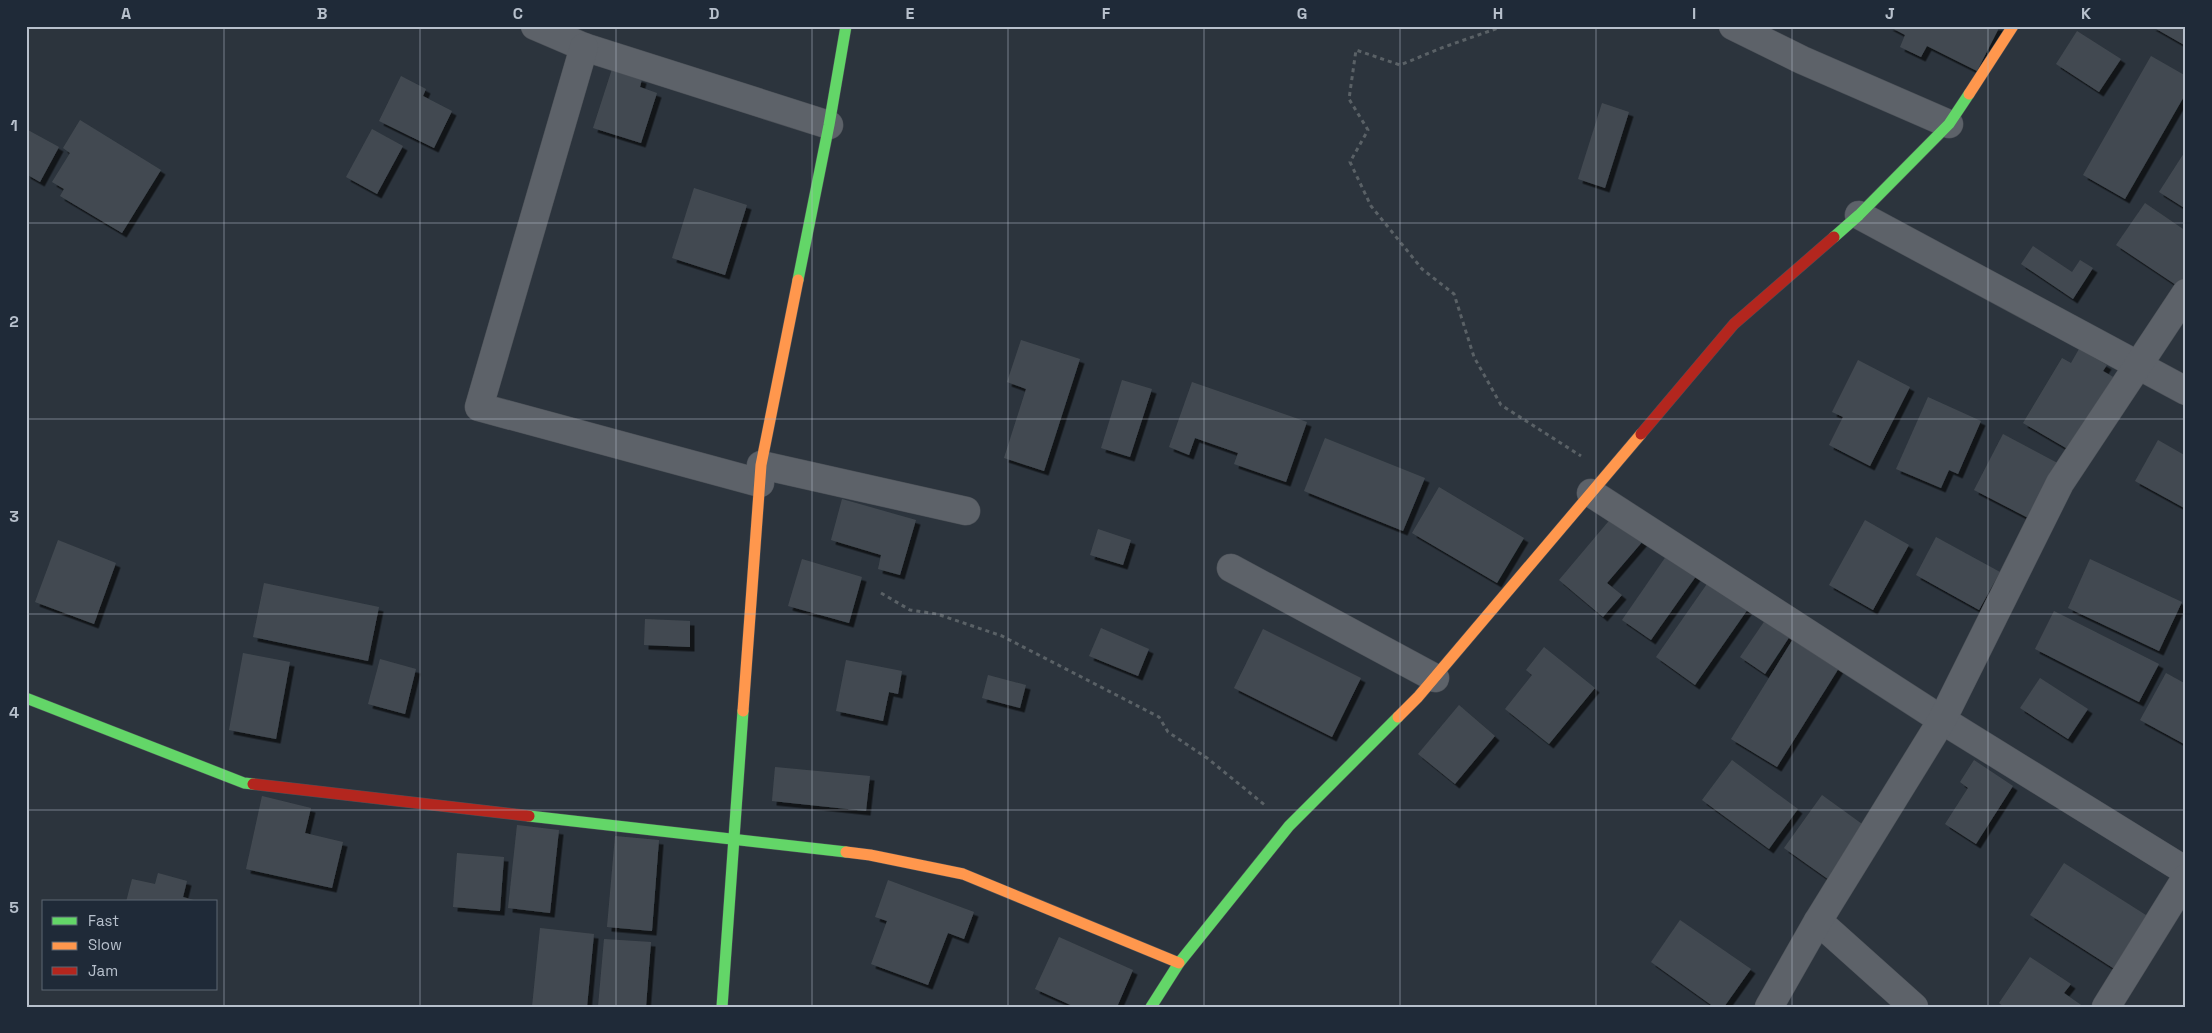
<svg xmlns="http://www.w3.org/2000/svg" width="2212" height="1033" font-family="'Space Grotesk',sans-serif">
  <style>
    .building { fill: #434a51; filter: url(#shadow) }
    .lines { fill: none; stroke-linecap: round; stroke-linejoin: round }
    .street-casing { stroke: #4b5057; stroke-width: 29 }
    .fast-casing { stroke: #4b5057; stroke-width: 12 }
    .slow-casing { stroke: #4b5057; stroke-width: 12 }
    .jam-casing { stroke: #4b5057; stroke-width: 12 }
    .path { stroke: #5a6166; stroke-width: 3; stroke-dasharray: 4 4; stroke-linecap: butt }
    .street { stroke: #5d6269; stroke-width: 28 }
    .fast { stroke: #63d668; stroke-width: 11 }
    .slow { stroke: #ff974d; stroke-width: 11 }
    .jam { stroke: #b3261e; stroke-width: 11 }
    .grid { fill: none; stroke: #b7c0cc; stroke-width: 1; stroke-opacity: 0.55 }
    .neatline { fill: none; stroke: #b7c0cc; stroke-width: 2 }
    .grid-label { font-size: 16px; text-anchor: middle; font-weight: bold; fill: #b7c0cc }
  </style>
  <defs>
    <filter id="shadow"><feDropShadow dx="4.5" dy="4.5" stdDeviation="0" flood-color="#0009"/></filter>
  </defs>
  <rect width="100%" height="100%" fill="#2c343d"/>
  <g class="building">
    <polygon points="1888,26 2000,26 1977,71 1927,46 1921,57 1900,47 1905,35"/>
    <polygon points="2151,26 2186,26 2186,46"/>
    <polygon points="2077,31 2121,59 2099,92 2056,64"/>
    <polygon points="2151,56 2186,76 2186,93 2125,199 2083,175"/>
    <polygon points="612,69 642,79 640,87 657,93 641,143 593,128"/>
    <polygon points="401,76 426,89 423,96 452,111 434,148 379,121"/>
    <polygon points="1602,103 1629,112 1605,188 1578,179"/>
    <polygon points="80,120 161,170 122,233 60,196 64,189 52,182 70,153 63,148"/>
    <polygon points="26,129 59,147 40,182 26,174"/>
    <polygon points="372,129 403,146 377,194 346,177"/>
    <polygon points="2186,150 2186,209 2159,192"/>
    <polygon points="694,188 747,205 725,275 672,258"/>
    <polygon points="2145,203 2186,231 2186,284 2182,289 2116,245"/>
    <polygon points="2033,246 2072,272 2080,260 2093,268 2073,299 2021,264"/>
    <polygon points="1021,340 1080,359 1044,471 1004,458 1026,389 1007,382"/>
    <polygon points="2079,349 2107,365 2103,371 2115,378 2071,451 2023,423 2062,358 2071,363"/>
    <polygon points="1858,360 1910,387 1870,466 1829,445 1843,417 1832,412"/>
    <polygon points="1122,380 1152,389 1130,457 1101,448"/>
    <polygon points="1192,382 1307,422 1286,482 1234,464 1238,453 1195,438 1189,455 1169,447"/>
    <polygon points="1928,397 1981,421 1958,474 1949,470 1941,488 1896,469"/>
    <polygon points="2003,434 2065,467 2036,522 1974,490"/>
    <polygon points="1325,438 1425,478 1403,531 1304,491"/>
    <polygon points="2158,440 2186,456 2186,509 2135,481"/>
    <polygon points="1439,487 1524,538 1497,583 1412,533"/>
    <polygon points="842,499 916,520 900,575 878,569 881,555 831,540"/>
    <polygon points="1613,516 1643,541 1607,583 1622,595 1603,617 1559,580"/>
    <polygon points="1865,520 1909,545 1873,610 1829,585"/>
    <polygon points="1098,529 1131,540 1123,565 1090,555"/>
    <polygon points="1936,537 2000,572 1979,610 1916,575"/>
    <polygon points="58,540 116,563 94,624 35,602"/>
    <polygon points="1669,552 1699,572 1651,640 1622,620"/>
    <polygon points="802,559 862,577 849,623 788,606"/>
    <polygon points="2090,559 2182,602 2159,651 2068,608"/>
    <polygon points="1709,581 1748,609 1695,685 1656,657"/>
    <polygon points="264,583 379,607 368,661 253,637"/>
    <polygon points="2054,611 2159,664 2139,702 2035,649"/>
    <polygon points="1770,613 1794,630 1765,674 1740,657"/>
    <polygon points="645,619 690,621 690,647 644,645"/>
    <polygon points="1101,628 1149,649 1138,676 1089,656"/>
    <polygon points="1263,629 1361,678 1332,737 1234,688"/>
    <polygon points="1793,639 1839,668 1777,767 1731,739"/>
    <polygon points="1544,647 1595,688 1549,744 1505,709 1532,675 1526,670"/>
    <polygon points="243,653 290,662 276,739 229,730"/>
    <polygon points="380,659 416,669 405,714 368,704"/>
    <polygon points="846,660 902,671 898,694 889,692 883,721 836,711"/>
    <polygon points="2166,673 2186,684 2186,745 2140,720"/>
    <polygon points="988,675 1026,685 1020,708 982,698"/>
    <polygon points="2040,678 2088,709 2068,739 2020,708"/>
    <polygon points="1459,705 1495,736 1455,784 1418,754"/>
    <polygon points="1732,760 1798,809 1769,849 1702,800"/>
    <polygon points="1974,760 2013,786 1976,844 1945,824 1968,788 1960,782"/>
    <polygon points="775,767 870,776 866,811 772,801"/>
    <polygon points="1822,795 1869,829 1832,882 1784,848"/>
    <polygon points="262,796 311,808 305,833 343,842 332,888 246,869"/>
    <polygon points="517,825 559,830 550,913 508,908"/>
    <polygon points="615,836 659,840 652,931 607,927"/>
    <polygon points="457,853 504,857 500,911 453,907"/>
    <polygon points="2064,863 2149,917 2116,970 2030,915"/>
    <polygon points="158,873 187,881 183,897 201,902 126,902 132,879 155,884"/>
    <polygon points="888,880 974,912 964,939 948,933 928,985 871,964 887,921 875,917"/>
    <polygon points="1680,920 1751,969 1724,1007 1714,1007 1651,962"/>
    <polygon points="540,928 594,934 587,1007 532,1007"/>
    <polygon points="1059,937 1133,970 1117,1007 1075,1007 1035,989"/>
    <polygon points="604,939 651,942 646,1007 598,1007"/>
    <polygon points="2030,957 2071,984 2064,993 2084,1007 2004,1007 1999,1003"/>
  </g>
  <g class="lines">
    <g class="street-casing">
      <g id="street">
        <polyline points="535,26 584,47 829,125"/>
        <polyline points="1733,26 1802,60 1949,124"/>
        <polyline points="584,47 479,407 760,483"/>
        <polyline points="1859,215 2186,391"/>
        <polyline points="761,465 966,511"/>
        <polyline points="1591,493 1942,720 2186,871"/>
        <polyline points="1231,568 1435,678"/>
        <polyline points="1818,921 1914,1007"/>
        <polyline points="1769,1007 1818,921 1942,720 2060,483 2186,293"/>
        <polyline points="2106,1007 2186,878"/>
      </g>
    </g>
    <g class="fast-casing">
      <g id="fast">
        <polyline points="1834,237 1859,215 1949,124 1969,94"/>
        <polyline points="798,280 829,125 846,26"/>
        <polyline points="26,698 244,783 253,784"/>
        <polyline points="529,816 846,852"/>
        <polyline points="722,1007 743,711"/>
        <polyline points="1151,1007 1179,963 1289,826 1398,717"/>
      </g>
    </g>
    <g class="slow-casing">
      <g id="slow">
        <polyline points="1969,94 2013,26"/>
        <polyline points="743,711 761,465 798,280"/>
        <polyline points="1398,717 1418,697 1641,434"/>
        <polyline points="846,852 870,855 963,874 1179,963"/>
      </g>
    </g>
    <g class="jam-casing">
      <g id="jam">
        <polyline points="1641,434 1734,324 1834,237"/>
        <polyline points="253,784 529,816"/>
      </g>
    </g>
    <g class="path">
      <polyline points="1504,26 1444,47 1400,65 1356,50 1349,99 1368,130 1350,162 1371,206 1422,269 1454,294 1474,357 1501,405 1581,456"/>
      <polyline points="881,593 910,610 937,614 1002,636 1159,717 1168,732 1207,758 1266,806"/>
    </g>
    <use href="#street" class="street"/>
    <use href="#fast" class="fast"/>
    <use href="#slow" class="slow"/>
    <use href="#jam" class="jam"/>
  </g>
  <path class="grid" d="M224,26v981M420,26v981M616,26v981M812,26v981M1008,26v981M1204,26v981M1400,26v981M1596,26v981M1792,26v981M1988,26v981M26,223h2160M26,419h2160M26,614h2160M26,810h2160"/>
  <rect width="2212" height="1033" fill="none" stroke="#1f2a38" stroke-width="55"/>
  <rect x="42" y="900" width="175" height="90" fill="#1f2a38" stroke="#5c6673"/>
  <rect x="52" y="917" width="25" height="8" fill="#63d668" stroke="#5c6673"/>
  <text x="88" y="926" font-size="15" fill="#b7c0cc">Fast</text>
  <rect x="52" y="942" width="25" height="8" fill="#ff974d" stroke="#5c6673"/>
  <text x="88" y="950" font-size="15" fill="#b7c0cc">Slow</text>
  <rect x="52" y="967" width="25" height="8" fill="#b3261e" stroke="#5c6673"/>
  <text x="88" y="976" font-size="15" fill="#b7c0cc">Jam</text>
  <rect x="28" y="28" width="2156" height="978" class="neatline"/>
  <g class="grid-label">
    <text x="126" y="19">A</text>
    <text x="322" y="19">B</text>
    <text x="518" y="19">C</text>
    <text x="714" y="19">D</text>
    <text x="910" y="19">E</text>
    <text x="1106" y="19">F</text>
    <text x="1302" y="19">G</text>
    <text x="1498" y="19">H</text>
    <text x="1694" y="19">I</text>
    <text x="1890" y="19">J</text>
    <text x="2086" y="19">K</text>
    <text x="14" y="131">1</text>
    <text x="14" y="327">2</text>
    <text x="14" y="522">3</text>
    <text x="14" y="718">4</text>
    <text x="14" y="913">5</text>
  </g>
</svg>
